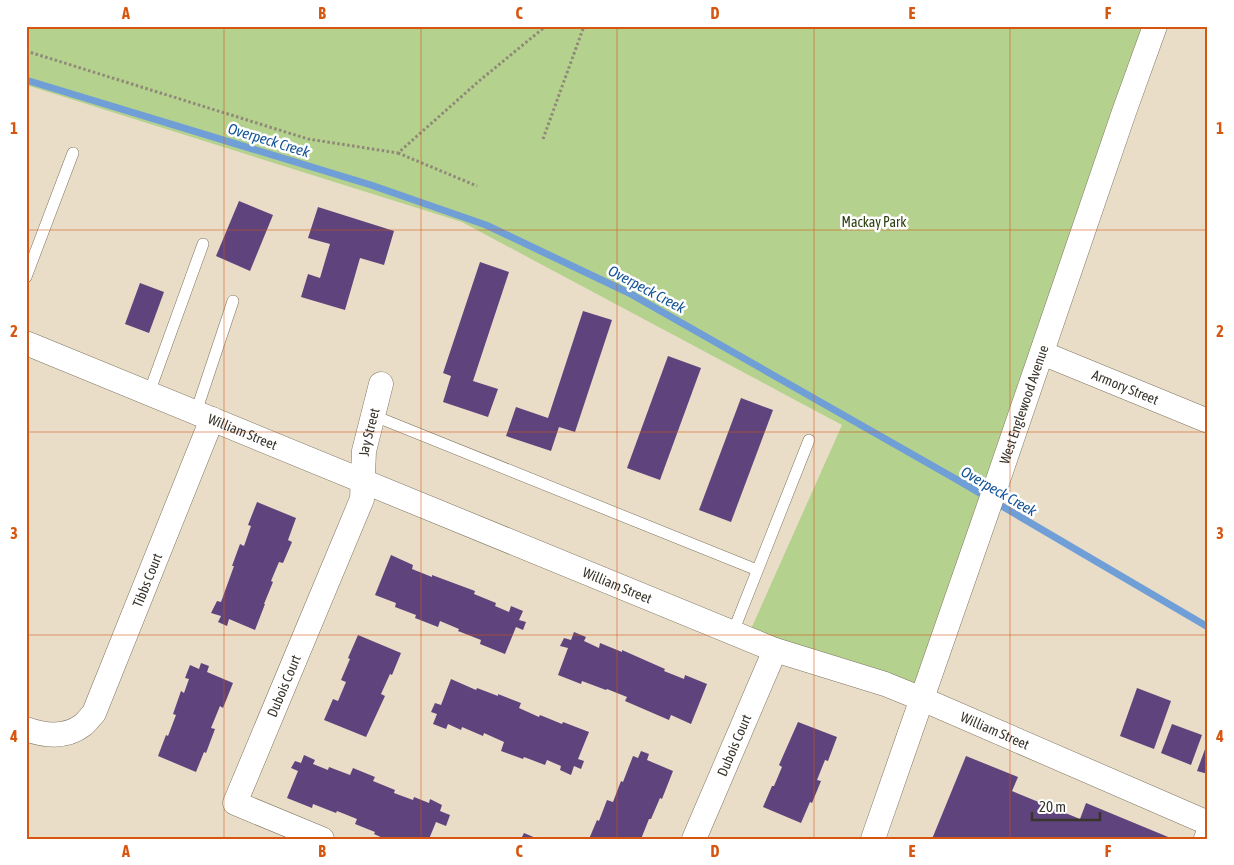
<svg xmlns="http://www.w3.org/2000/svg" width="1234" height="865" font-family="'Asap Condensed',sans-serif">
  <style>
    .green { fill: #b4d18d }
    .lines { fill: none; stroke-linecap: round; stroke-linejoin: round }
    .stream { stroke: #709ed6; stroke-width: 7 }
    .building { fill: #5f437d }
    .lane-casing { stroke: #7f7561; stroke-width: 12 }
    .street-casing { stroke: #7f7561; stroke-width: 25 }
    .path { stroke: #908879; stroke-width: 3; stroke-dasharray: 2.5 2.5; stroke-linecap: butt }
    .lane { stroke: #fff; stroke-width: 11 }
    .street { stroke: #fff; stroke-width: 24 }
    .grid { fill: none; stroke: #d6550f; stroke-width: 1; stroke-opacity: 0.55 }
    .labels { text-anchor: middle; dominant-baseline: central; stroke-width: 5; stroke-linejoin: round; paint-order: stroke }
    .park-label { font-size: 14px; fill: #304211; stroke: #fff }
    .street-label { font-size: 14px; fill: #39352c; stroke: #fff }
    .water-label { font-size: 15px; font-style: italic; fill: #145498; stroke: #fff }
    .neatline { fill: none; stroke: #d6550f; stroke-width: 2 }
    .grid-label { font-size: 16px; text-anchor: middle; font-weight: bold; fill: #d6550f }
  </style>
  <rect width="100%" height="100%" fill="#e9ddc8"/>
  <polygon class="green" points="26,26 1152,26 909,701 747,638 842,425 462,222 26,85"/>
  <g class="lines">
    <polyline class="stream" points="26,80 371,185 486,225 629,293 954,478 1208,627"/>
  </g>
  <g class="building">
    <polygon points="239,201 273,215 250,271 216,256"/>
    <polygon points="318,207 394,231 384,265 360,258 345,310 301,297 308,274 320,278 330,244 308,238"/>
    <polygon points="480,262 509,272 473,381 498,389 488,417 443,402 451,376 443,373"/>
    <polygon points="140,283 164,292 149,333 125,324"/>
    <polygon points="583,311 612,320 575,432 559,427 551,451 506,436 516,407 548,418"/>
    <polygon points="668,356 701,368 660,480 627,468"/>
    <polygon points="741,398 773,410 731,522 699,510"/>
    <polygon points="257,502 296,518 288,540 292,542 283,563 279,562 271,581 273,582 264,604 265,604 255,630 229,619 227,626 218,622 221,616 211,613 217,601 221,602 234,566 232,566 240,544 244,546 251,526 248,525"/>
    <polygon points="391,555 413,565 412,569 432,577 432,575 475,591 474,594 496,603 495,606 509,612 511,606 523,611 519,620 526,622 523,630 516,627 505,654 480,644 481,640 458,631 459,629 440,621 438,627 415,618 416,615 395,607 396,603 375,595"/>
    <polygon points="574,632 586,637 584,641 599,648 600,643 622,652 622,650 665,669 664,671 684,679 685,675 707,684 691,724 671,715 669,720 625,701 627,697 607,689 606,690 582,681 581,684 558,675 568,648 560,646 564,638 571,640"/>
    <polygon points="358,635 401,653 392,675 390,674 381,694 385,696 366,737 324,720 333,699 338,701 346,682 341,680 350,659 348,658"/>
    <polygon points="201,663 209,666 207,672 233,683 223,708 220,706 211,728 215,729 206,753 204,752 196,772 158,756 166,735 168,736 176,715 173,714 181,691 184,693 189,679 185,678 190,665 199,669"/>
    <polygon points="451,679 476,690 477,688 498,696 498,694 521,703 519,708 539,717 540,715 562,724 563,722 589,732 578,759 584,761 581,769 574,766 571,775 560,770 561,766 547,760 545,765 524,757 523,759 501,751 504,742 484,733 483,736 462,727 461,730 448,724 446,729 433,724 437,714 431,712 435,703 441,705"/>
    <polygon points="1137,688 1171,701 1154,749 1120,736"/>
    <polygon points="798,722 837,737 828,761 825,760 817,780 821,781 812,803 810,802 801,823 763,807 772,786 774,786 782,767 779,765"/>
    <polygon points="1172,724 1202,735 1191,765 1161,753"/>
    <polygon points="1208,741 1208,774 1197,771"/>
    <polygon points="641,751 649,754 647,760 673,771 662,799 660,798 651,819 649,819 641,839 589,839 597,820 599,821 607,800 613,802 621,781 623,782 633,756 638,758"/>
    <polygon points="304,755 315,760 313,764 328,770 329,767 350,775 353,768 375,777 373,781 395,790 394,793 413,800 414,797 429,803 430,799 442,805 440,811 450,815 446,826 436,822 429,839 385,839 374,834 375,832 355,824 357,819 337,811 336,813 313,804 312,808 287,798 298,771 291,768 295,761 301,763"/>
    <polygon points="966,756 1018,777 1012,791 1080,819 1086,803 1173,839 932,839"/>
    <polygon points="524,833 538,839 521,839"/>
  </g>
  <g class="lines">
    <g class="lane-casing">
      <g id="lane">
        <polyline points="26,277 73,153"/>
        <polyline points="149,393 203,244"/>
        <polyline points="196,412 233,301"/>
        <polyline points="372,415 757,570"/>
        <polyline points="733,632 809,440"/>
        <polyline points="1199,839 1205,822"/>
      </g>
    </g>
    <g class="street-casing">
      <g id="street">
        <path id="s1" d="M26,343l749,307 110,34 37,15 286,124"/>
        <path id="s2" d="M1042,353l166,68"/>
        <path id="s3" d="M26,729c19,7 40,9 57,-4 4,-3 7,-8 11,-12l118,-294"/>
        <path id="s4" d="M322,839l-87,-36 127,-304 2,-48 17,-67"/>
        <path id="s5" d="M694,839l81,-189"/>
        <path id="s6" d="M873,839l124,-356 127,-371 31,-86"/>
      </g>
    </g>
    <g class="path">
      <polyline points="26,51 308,139 398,153 479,81 546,26"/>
      <polyline points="543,139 584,26"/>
      <polyline points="398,153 477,186"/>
    </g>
    <use href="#lane" class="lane"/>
    <use href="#street" class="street"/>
  </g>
  <path class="grid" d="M224,26v813M421,26v813M617,26v813M814,26v813M1010,26v813M26,230h1182M26,432h1182M26,635h1182"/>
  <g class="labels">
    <g class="park-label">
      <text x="874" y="222">Mackay Park</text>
    </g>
    <g class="street-label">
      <text stroke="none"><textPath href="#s2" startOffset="90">Armory Street</textPath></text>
      <text stroke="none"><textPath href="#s6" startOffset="460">West Englewood Avenue</textPath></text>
      <text stroke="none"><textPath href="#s1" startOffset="234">William Street</textPath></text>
      <text stroke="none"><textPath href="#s4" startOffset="491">Jay Street</textPath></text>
      <text stroke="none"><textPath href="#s3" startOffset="219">Tibbs Court</textPath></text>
      <text stroke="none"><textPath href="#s1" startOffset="639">William Street</textPath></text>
      <text stroke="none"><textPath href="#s4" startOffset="221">Dubois Court</textPath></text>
      <text stroke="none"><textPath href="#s1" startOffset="1044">William Street</textPath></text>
      <text stroke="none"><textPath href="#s5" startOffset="102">Dubois Court</textPath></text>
    </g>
    <g class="water-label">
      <text transform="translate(269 140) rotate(17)">Overpeck Creek</text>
      <text transform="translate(647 289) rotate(28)">Overpeck Creek</text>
      <text transform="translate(999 491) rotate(30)">Overpeck Creek</text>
    </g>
  </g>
  <rect width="1234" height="865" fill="none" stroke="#ffffff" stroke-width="55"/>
  <path d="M1032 812v8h68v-8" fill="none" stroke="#39352c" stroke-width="2.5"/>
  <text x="1039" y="812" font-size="15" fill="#39352c" stroke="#ffffff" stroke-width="4" paint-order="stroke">20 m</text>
  <rect x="28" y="28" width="1178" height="810" class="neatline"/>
  <g class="grid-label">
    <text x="126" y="19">A</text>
    <text x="322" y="19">B</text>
    <text x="519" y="19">C</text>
    <text x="715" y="19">D</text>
    <text x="912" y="19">E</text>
    <text x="1108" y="19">F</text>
    <text x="14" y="134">1</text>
    <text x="1220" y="134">1</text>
    <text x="14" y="337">2</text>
    <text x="1220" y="337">2</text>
    <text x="14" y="539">3</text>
    <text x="1220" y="539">3</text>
    <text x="14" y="742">4</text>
    <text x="1220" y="742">4</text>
    <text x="126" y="857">A</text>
    <text x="322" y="857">B</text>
    <text x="519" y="857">C</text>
    <text x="715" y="857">D</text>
    <text x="912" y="857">E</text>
    <text x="1108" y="857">F</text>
  </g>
</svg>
